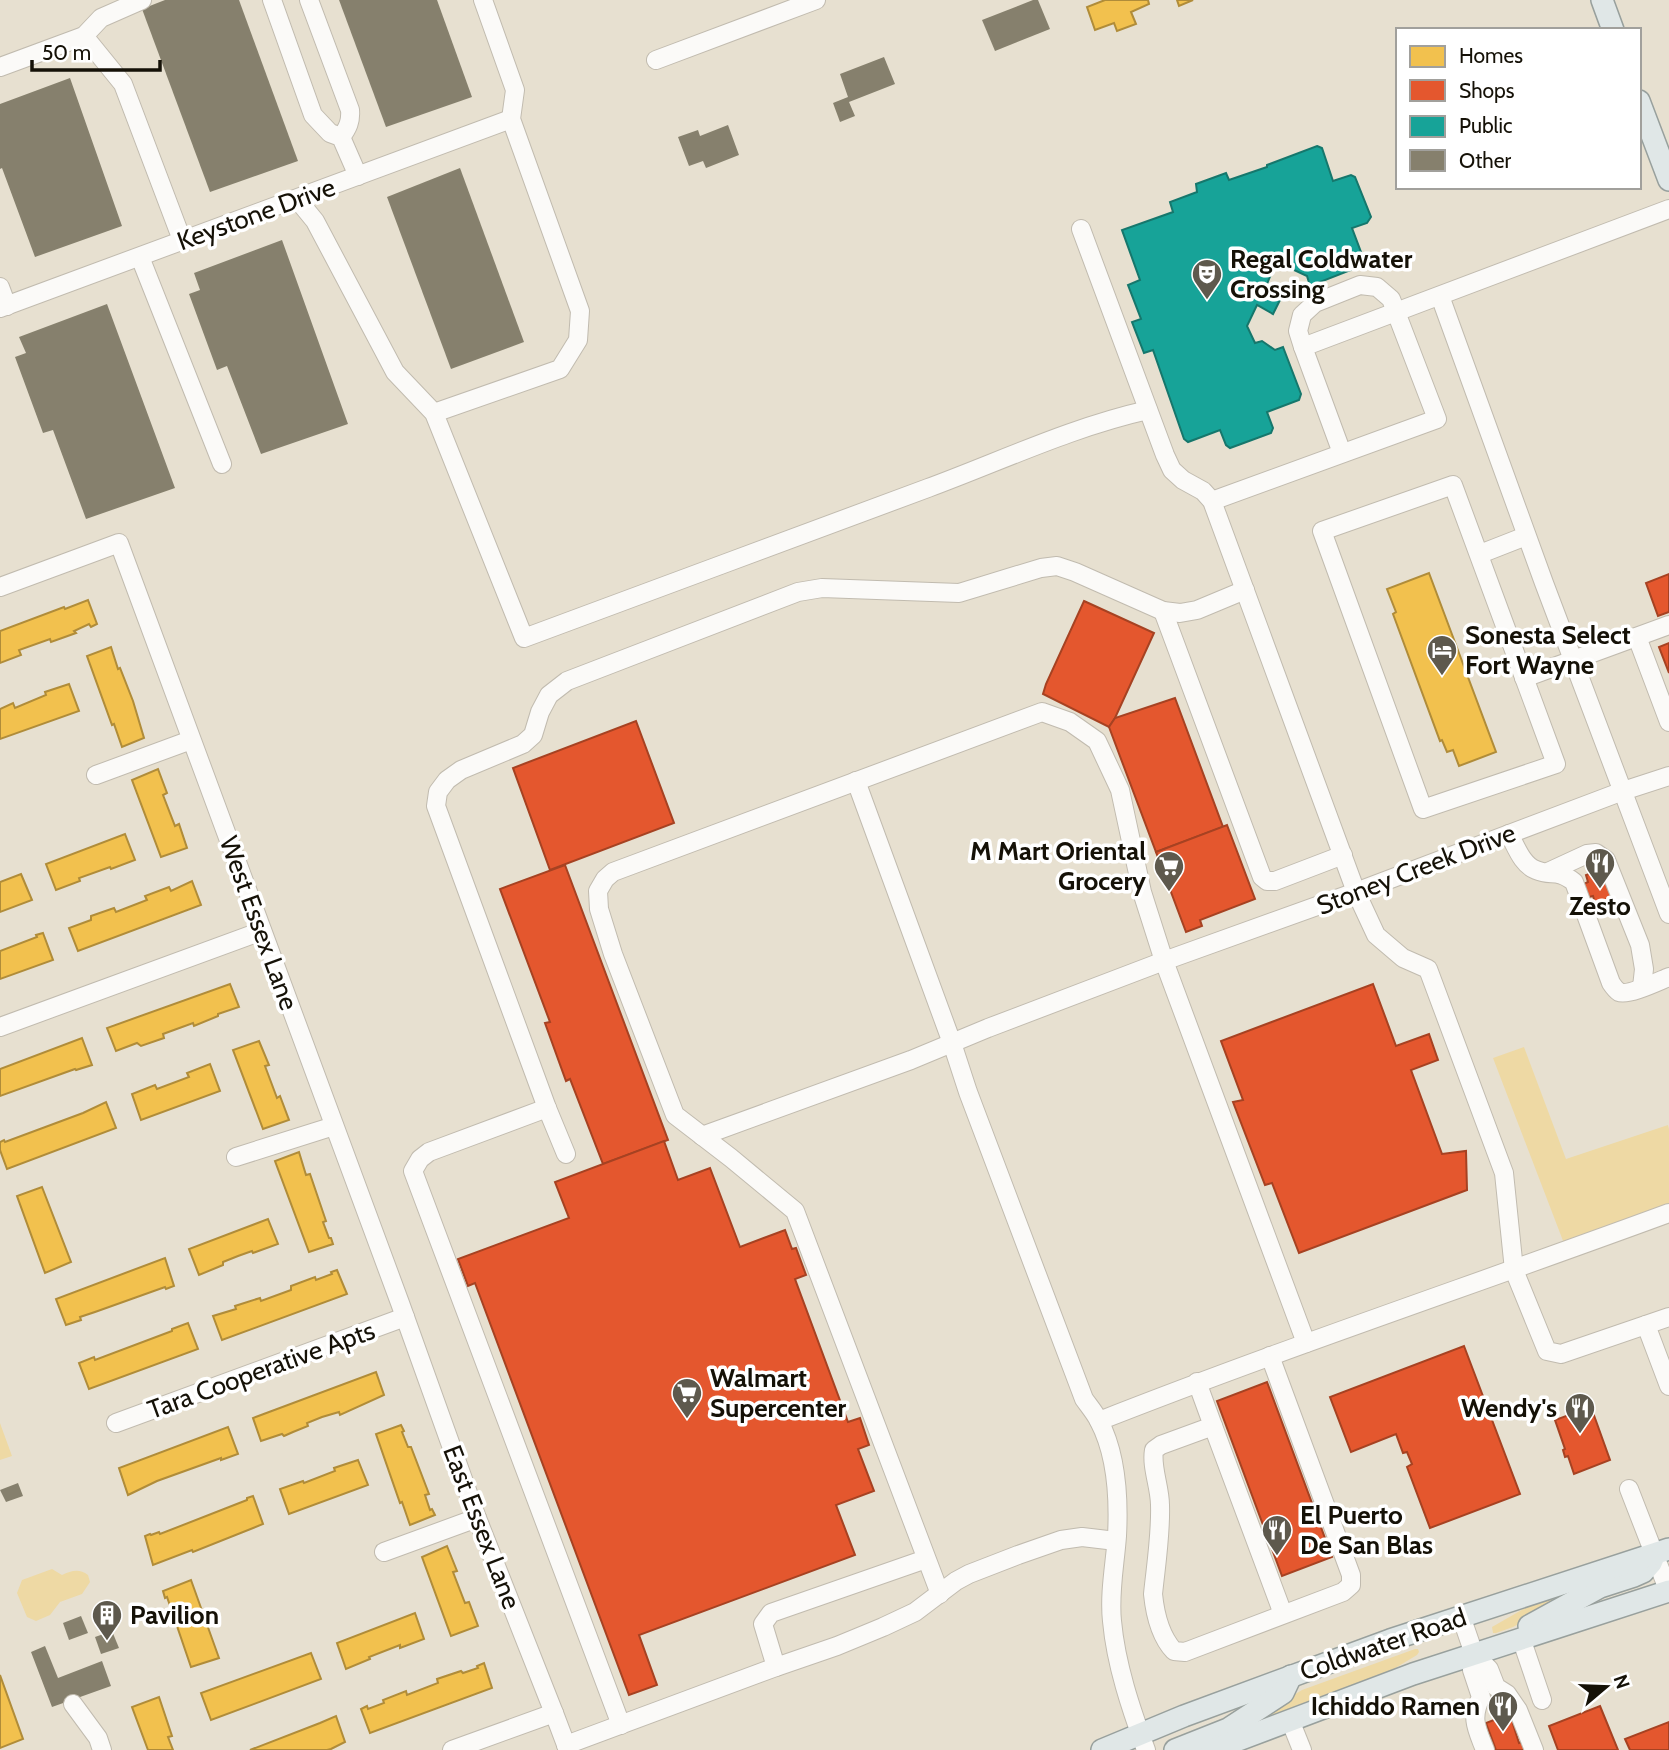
<svg xmlns="http://www.w3.org/2000/svg" width="1669" height="1750" font-family="Cabin,sans-serif">
  <style>
    .green { fill: #eed9a4 }
    .homes { fill: #f2c14e; stroke: #b08c39; stroke-width: 2 }
    .shops { fill: #e4572e; stroke: #a64222; stroke-width: 2 }
    .public { fill: #17a398; stroke: #16776c; stroke-width: 2 }
    .building { fill: #86806d }
    .lines { fill: none; stroke-linecap: round; stroke-linejoin: round }
    .minor-casing { stroke: #c1bbaf; stroke-width: 20 }
    .major-casing { stroke: #98a09d; stroke-width: 24 }
    .minor { stroke: #fbfaf8; stroke-width: 18 }
    .major { stroke: #e0e7e7; stroke-width: 21 }
    .labels { text-anchor: middle; dominant-baseline: central; stroke-width: 7; stroke-linejoin: round; paint-order: stroke }
    .street-label { font-size: 26px; fill: #151107; stroke: #fff }
    .poi-label { font-size: 26px; font-weight: bold; fill: #151107; stroke: #fff; text-anchor: start }
  </style>
  <rect width="100%" height="100%" fill="#e7e0d0"/>
  <g class="green">
    <polygon points="1524,1047 1566,1159 1668,1125 1669,1129 1669,1209 1565,1246 1493,1058"/>
    <polygon points="0,1423 12,1456 0,1460"/>
    <path d="M52,1569l10,6c9,-4 17,-7 26,0l2,7 -8,12 -22,8 -10,13 -14,6 -9,-4 -10,-24 5,-13z"/>
    <polygon points="1576,1592 1577,1594 1513,1627 1496,1633 1493,1633 1492,1627 1527,1607"/>
    <polygon points="1415,1649 1418,1649 1419,1652 1417,1655 1387,1673 1242,1727 1242,1726 1302,1690"/>
  </g>
  <g class="homes">
    <polygon points="1105,0 1148,0 1149,4 1131,12 1136,24 1117,31 1114,23 1095,30 1087,7"/>
    <polygon points="1177,0 1193,0 1179,6"/>
    <polygon points="1429,573 1496,752 1459,766 1453,750 1447,752 1442,740 1440,741 1393,614 1396,612 1387,589"/>
    <polygon points="88,600 97,624 91,627 89,624 74,631 76,633 51,642 50,639 19,650 21,655 0,663 0,631 64,607 65,609"/>
    <polygon points="111,647 118,669 120,668 133,701 144,738 122,747 114,724 112,725 87,656"/>
    <polygon points="69,684 79,711 0,739 0,709 13,703 15,708 46,695 45,692"/>
    <polygon points="158,769 167,793 163,795 175,826 179,824 187,848 161,857 132,780"/>
    <polygon points="125,834 135,860 111,869 110,867 79,878 80,881 56,890 46,864"/>
    <polygon points="21,874 32,900 0,912 0,882"/>
    <polygon points="192,881 201,905 78,951 69,928 91,920 91,916 114,908 116,912 147,900 145,896 169,887 171,891"/>
    <polygon points="43,933 53,960 0,979 0,951 37,937 36,935"/>
    <polygon points="230,984 239,1007 218,1014 218,1016 194,1026 193,1023 163,1034 164,1038 141,1046 137,1043 116,1051 107,1028"/>
    <polygon points="82,1038 92,1065 76,1070 75,1069 0,1096 0,1069"/>
    <polygon points="259,1041 269,1065 265,1066 277,1098 280,1096 289,1120 263,1129 233,1050"/>
    <polygon points="210,1064 220,1091 141,1120 132,1094 155,1085 157,1089 189,1077 187,1073"/>
    <polygon points="106,1102 116,1128 7,1169 0,1150 0,1142 4,1140 5,1142 83,1113"/>
    <polygon points="299,1152 306,1175 310,1174 326,1221 323,1222 329,1238 331,1238 333,1244 309,1252 275,1161"/>
    <polygon points="42,1187 71,1262 45,1273 17,1196"/>
    <polygon points="268,1219 278,1244 253,1253 252,1251 238,1256 223,1262 223,1265 199,1275 189,1249"/>
    <polygon points="165,1258 174,1286 166,1289 165,1287 95,1312 80,1317 81,1320 66,1325 56,1299"/>
    <polygon points="337,1270 347,1294 222,1340 213,1316 236,1309 235,1306 260,1298 261,1301 291,1290 291,1286 315,1277 316,1280 332,1274 331,1272"/>
    <polygon points="188,1323 198,1349 89,1389 79,1363 94,1357 95,1360 172,1331 172,1329"/>
    <polygon points="376,1372 384,1395 340,1415 339,1412 322,1417 307,1423 308,1426 293,1432 284,1436 282,1434 261,1441 253,1418"/>
    <polygon points="401,1425 404,1431 402,1432 408,1447 411,1447 429,1494 425,1495 430,1510 432,1509 435,1515 410,1525 402,1502 400,1503 376,1434"/>
    <polygon points="228,1427 238,1454 221,1460 221,1458 157,1481 128,1495 119,1468"/>
    <polygon points="358,1460 368,1485 289,1514 280,1489 303,1481 304,1483 335,1471 334,1468"/>
    <polygon points="253,1496 263,1524 193,1552 192,1550 153,1565 145,1536 150,1534 151,1535 159,1532 160,1534 247,1500 247,1498"/>
    <polygon points="447,1546 457,1571 453,1572 465,1603 469,1602 478,1626 451,1636 422,1557"/>
    <polygon points="191,1580 219,1658 191,1667 167,1597 165,1598 163,1591"/>
    <polygon points="415,1613 424,1639 400,1648 400,1645 369,1657 370,1659 346,1669 337,1643"/>
    <polygon points="311,1653 321,1679 211,1720 201,1693"/>
    <polygon points="484,1663 492,1688 370,1733 361,1709 367,1706 368,1709 384,1703 383,1700 406,1691 407,1695 438,1683 437,1679 461,1671 463,1673 478,1668 477,1666"/>
    <polygon points="0,1675 23,1739 0,1748"/>
    <polygon points="159,1697 172,1736 168,1737 173,1750 148,1750 132,1707"/>
    <polygon points="336,1716 345,1742 331,1749 327,1750 250,1750 320,1723"/>
  </g>
  <g class="shops">
    <polygon points="1669,574 1669,612 1658,616 1646,583"/>
    <polygon points="1084,601 1154,633 1115,718 1109,727 1043,694 1046,684"/>
    <polygon points="1669,643 1669,673 1659,647"/>
    <polygon points="1175,698 1223,827 1156,852 1109,727 1115,718"/>
    <polygon points="636,721 674,823 550,870 513,768"/>
    <polygon points="1227,825 1255,899 1200,920 1202,926 1186,932 1156,852"/>
    <polygon points="565,865 668,1140 603,1164 570,1079 566,1081 545,1023 550,1022 500,889"/>
    <polygon points="1607,867 1617,896 1595,903 1593,896 1589,897 1584,884 1588,882 1586,875"/>
    <polygon points="1373,984 1396,1046 1429,1034 1438,1060 1411,1070 1442,1154 1466,1151 1467,1190 1299,1253 1272,1183 1265,1185 1233,1102 1243,1100 1221,1041"/>
    <polygon points="664,1141 678,1180 710,1168 740,1247 785,1230 792,1249 796,1248 806,1275 795,1279 848,1422 860,1418 869,1445 858,1449 874,1491 836,1505 855,1555 639,1635 657,1685 629,1695 475,1283 468,1286 458,1259 569,1218 555,1182"/>
    <polygon points="1464,1346 1520,1494 1430,1528 1407,1467 1412,1464 1407,1452 1403,1453 1396,1434 1351,1452 1330,1397"/>
    <polygon points="1267,1382 1332,1557 1282,1576 1217,1401"/>
    <polygon points="1591,1407 1610,1460 1574,1474 1568,1456 1565,1457 1563,1450 1565,1449 1555,1420"/>
    <polygon points="1600,1706 1618,1750 1558,1750 1549,1726"/>
    <polygon points="1511,1710 1515,1723 1513,1724 1519,1743 1523,1742 1526,1750 1496,1750 1486,1723 1499,1718 1497,1715"/>
    <polygon points="1669,1722 1669,1750 1630,1750 1625,1739"/>
  </g>
  <polygon class="public" points="1317,146 1322,148 1333,181 1351,175 1355,177 1371,217 1367,223 1352,228 1364,260 1361,266 1310,286 1307,276 1294,270 1291,264 1273,269 1265,289 1282,296 1273,314 1257,305 1247,326 1255,343 1262,341 1275,350 1283,347 1301,394 1299,400 1267,412 1273,428 1271,433 1230,448 1226,445 1220,430 1188,442 1184,439 1153,350 1144,353 1132,322 1141,319 1128,285 1140,280 1122,230 1173,212 1170,202 1197,192 1196,184 1226,173 1229,180 1267,167 1267,165"/>
  <g class="building">
    <polygon points="165,0 239,0 298,161 210,192 142,9"/>
    <polygon points="339,0 437,0 472,97 386,127"/>
    <polygon points="1033,0 1038,0 1050,29 995,51 982,20"/>
    <polygon points="884,57 895,84 849,102 855,116 840,122 833,103 848,97 840,74"/>
    <polygon points="70,78 122,226 35,257 2,168 0,169 0,104"/>
    <polygon points="728,125 739,155 706,168 703,161 689,166 678,137 698,130 700,136"/>
    <polygon points="460,168 524,342 451,369 387,197"/>
    <polygon points="282,240 348,424 261,454 227,366 217,370 189,294 200,290 194,273"/>
    <polygon points="107,304 175,488 86,519 53,430 43,433 15,357 26,353 19,337"/>
    <polygon points="18,1483 23,1496 6,1502 0,1490"/>
    <polygon points="81,1616 88,1633 69,1640 63,1623"/>
    <polygon points="112,1631 119,1648 101,1654 95,1637"/>
    <polygon points="45,1646 58,1678 102,1661 111,1686 52,1707 31,1652"/>
  </g>
  <g class="lines">
    <g class="minor-casing">
      <g id="minor">
        <polyline points="272,0 313,115 330,133 341,137 358,176"/>
        <path d="M309,0l41,110c1,11 -2,18 -9,27"/>
        <polyline points="84,36 123,84 182,240"/>
        <polyline points="656,60 816,0"/>
        <polyline points="0,67 84,36 101,18 142,0"/>
        <path d="M297,199l18,22 80,151 39,41 90,225c135,-50 269,-100 404,-150 73,-27 144,-61 220,-78"/>
        <polyline points="1081,229 1165,455 1172,470 1183,480 1203,491 1212,501 1356,892 1376,935 1403,958 1428,969 1504,1173 1514,1270 1547,1351 1561,1354 1669,1317"/>
        <polyline points="140,257 222,464"/>
        <polyline points="0,287 7,306"/>
        <polyline points="1440,296 1544,583 1669,914"/>
        <polyline points="0,308 511,119"/>
        <polyline points="434,413 560,369 578,340 580,311 511,119 515,90 483,0"/>
        <polyline points="1342,453 1303,347 1669,209"/>
        <polygon points="1453,485 1556,764 1423,809 1322,531"/>
        <polyline points="1212,501 1437,419 1391,299 1377,287 1360,285 1315,303 1302,315 1298,331 1303,347"/>
        <polyline points="1480,554 1526,536"/>
        <polyline points="0,587 119,543 400,1303 477,1518 554,1713 568,1750"/>
        <polyline points="1163,611 1262,877 1267,881 1275,881 1343,855"/>
        <polyline points="1637,637 1669,722"/>
        <polyline points="1524,678 1669,625"/>
        <polyline points="96,775 191,740"/>
        <path d="M856,781l96,262 16,49 116,307c5,7 11,14 15,22 18,34 20,77 18,115 -2,28 -8,57 -5,85 4,44 19,88 34,129"/>
        <path d="M1509,834c7,12 13,31 27,36 16,7 20,-2 38,12l37,101c2,3 5,7 8,9 9,4 40,-11 50,-15"/>
        <polyline points="1548,872 1587,854 1596,853 1606,860 1640,945 1644,969 1642,987"/>
        <polyline points="0,1027 262,931"/>
        <polyline points="547,1108 429,1152 420,1159 413,1171 621,1725"/>
        <polyline points="702,1136 911,1060 988,1028 1164,961 1356,892 1623,791 1669,776"/>
        <polyline points="566,1154 547,1108 436,806 438,792 447,780 461,770 523,744 533,735 540,712 549,695 567,681 798,592 822,588 959,593 1041,568 1057,566 1075,572 1163,611 1180,613 1197,610 1245,590"/>
        <polyline points="236,1157 334,1126"/>
        <polyline points="1646,1325 1669,1386"/>
        <path d="M1197,1382l16,44 -52,19 -7,5c-3,17 6,37 6,55 1,29 -4,60 -7,89 2,20 8,43 21,57l11,1 158,-60 8,-7v-10l-81,-219"/>
        <path d="M1099,1421c188,-74 380,-138 570,-208"/>
        <polyline points="116,1423 405,1317"/>
        <polyline points="1213,1426 1283,1614"/>
        <polyline points="1629,1489 1669,1592"/>
        <polyline points="384,1552 477,1518"/>
        <polyline points="940,1594 795,1211 731,1158 675,1115 613,954 599,909 598,891 605,879 613,872 1042,712 1070,722 1097,741 1120,790 1142,892 1164,961 1306,1343"/>
        <polyline points="1461,1616 1474,1654 1489,1669 1496,1687 1507,1694 1518,1710 1534,1750"/>
        <polyline points="1521,1638 1542,1700"/>
        <path d="M1474,1654l-2,16 9,27c-11,22 -4,32 4,53"/>
        <polyline points="776,1667 763,1624 771,1613 926,1559"/>
        <polyline points="73,1704 98,1738 102,1750"/>
        <polyline points="1290,1720 1302,1750"/>
        <polyline points="566,1745 776,1667 837,1646 883,1627 915,1612 956,1581 969,1574 1018,1555 1061,1540 1082,1537 1116,1541"/>
        <polyline points="452,1750 554,1713"/>
      </g>
    </g>
    <g class="major-casing">
      <g id="major">
        <polyline points="1602,0 1613,30"/>
        <polyline points="1639,101 1669,180"/>
        <polyline points="1529,1626 1600,1587 1634,1576 1643,1572 1651,1563 1654,1556"/>
        <polyline points="1102,1750 1184,1716 1390,1640 1669,1549"/>
        <polyline points="1175,1750 1228,1729 1283,1693 1291,1676"/>
        <polyline points="1212,1750 1413,1674 1669,1591"/>
      </g>
    </g>
    <use href="#minor" class="minor"/>
    <use href="#major" class="major"/>
  </g>
  <defs>
    <g id="theatre-pin" transform="scale(1.575)"><path d="M0 17L-7.5 6A9.5 9.5 0 1 1 7.5 6Z" fill="#5e594d" stroke="#fff"/><path d="M-5-5.5Q0-4 5-5.5V0Q5 5 0 6Q-5 5-5 0ZM-3.3-2.5H-1v1.5H-3.3ZM1-2.5H3.3v1.5H1ZM-2.8 1Q0 5.5 2.8 1Z" fill="#fff"/></g>
    <g id="hotel-pin" transform="scale(1.575)"><path d="M0 17L-7.5 6A9.5 9.5 0 1 1 7.5 6Z" fill="#5e594d" stroke="#fff"/><path d="M-6-4.5h1.5V1H6V5H4.5V3h-9V5H-6ZM-4 0a1.8 1.8 0 1 1 3.6 0ZM.5 0V-2.5h3Q6-2.5 6 0Z" fill="#fff"/></g>
    <g id="restaurant-pin" transform="scale(1.575)"><path d="M0 17L-7.5 6A9.5 9.5 0 1 1 7.5 6Z" fill="#5e594d" stroke="#fff"/><path d="M-5-6h1v4h1v-4h1v4h1v-4h1v5L-1.5 .5V6h-2V.5L-5-1ZM5-6V6H3V1.5H1.5Q1.5-4 5-6Z" fill="#fff"/></g>
    <g id="supermarket-pin" transform="scale(1.575)"><path d="M0 17L-7.5 6A9.5 9.5 0 1 1 7.5 6Z" fill="#5e594d" stroke="#fff"/><path d="M-6-5.5h2.5l.6 2H6L4.5 2H-2.5L-4.4-4H-6ZM-1.5 3.2a1.3 1.3 0 1 0 .1 0ZM3 3.2a1.3 1.3 0 1 0 .1 0Z" fill="#fff"/></g>
    <g id="building-pin" transform="scale(1.575)"><path d="M0 17L-7.5 6A9.5 9.5 0 1 1 7.5 6Z" fill="#5e594d" stroke="#fff"/><path d="M-4-6H4V6H1V3H-1V6H-4ZM-2.5-4.3h1.7v1.8h-1.7ZM.8-4.3h1.7v1.8H.8ZM-2.5-1h1.7V.8h-1.7ZM.8-1h1.7V.8H.8Z" fill="#fff"/></g>
  </defs>
  <g fill-rule="evenodd">
    <use href="#theatre-pin" x="1207" y="274"/>
    <use href="#hotel-pin" x="1442" y="650"/>
    <use href="#restaurant-pin" x="1600" y="863"/>
    <use href="#supermarket-pin" x="1169" y="866"/>
    <use href="#supermarket-pin" x="687" y="1393"/>
    <use href="#restaurant-pin" x="1580" y="1408"/>
    <use href="#restaurant-pin" x="1277" y="1530"/>
    <use href="#building-pin" x="107" y="1615"/>
    <use href="#restaurant-pin" x="1503" y="1706"/>
  </g>
  <g class="labels">
    <g class="street-label">
      <text transform="translate(256 214) rotate(-20)">Keystone Drive</text>
      <text transform="translate(1416 869) rotate(-21)">Stoney Creek Drive</text>
      <text transform="translate(259 923) rotate(70)">West Essex Lane</text>
      <text transform="translate(261 1370) rotate(-20)">Tara Cooperative Apts</text>
      <text transform="translate(482 1527) rotate(69)">East Essex Lane</text>
      <text transform="translate(1383 1644) rotate(-19)">Coldwater Road</text>
    </g>
    <g class="poi-label">
      <text x="1230" y="259">Regal Coldwater<tspan x="1230" dy="30">Crossing</tspan></text>
      <text x="1465" y="635">Sonesta Select<tspan x="1465" dy="30">Fort Wayne</tspan></text>
      <text x="1146" y="851" text-anchor="end">M Mart Oriental<tspan x="1146" dy="30">Grocery</tspan></text>
      <text x="1600" y="906" text-anchor="middle">Zesto</text>
      <text x="710" y="1378">Walmart<tspan x="710" dy="30">Supercenter</tspan></text>
      <text x="1557" y="1408" text-anchor="end">Wendy's</text>
      <text x="1300" y="1515">El Puerto<tspan x="1300" dy="30">De San Blas</tspan></text>
      <text x="130" y="1615">Pavilion</text>
      <text x="1480" y="1706" text-anchor="end">Ichiddo Ramen</text>
    </g>
  </g>
  <rect x="1396" y="28" width="245" height="161" fill="#ffffff" stroke="#a1a09c" stroke-width="2"/>
  <rect x="1410" y="46" width="35" height="21" fill="#f2c14e" stroke="#a1a09c" stroke-width="2"/>
  <text x="1459" y="63" font-size="21" fill="#151107">Homes</text>
  <rect x="1410" y="80" width="35" height="21" fill="#e4572e" stroke="#a1a09c" stroke-width="2"/>
  <text x="1459" y="98" font-size="21" fill="#151107">Shops</text>
  <rect x="1410" y="116" width="35" height="21" fill="#17a398" stroke="#a1a09c" stroke-width="2"/>
  <text x="1459" y="133" font-size="21" fill="#151107">Public</text>
  <rect x="1410" y="150" width="35" height="21" fill="#86806d" stroke="#a1a09c" stroke-width="2"/>
  <text x="1459" y="168" font-size="21" fill="#151107">Other</text>
  <g transform="translate(1606 1687) rotate(71)" stroke="#ffffff" stroke-width="5" paint-order="stroke">
  <path d="M0-5L12 26L0 18L-12 26Z" fill="#151107"/>
  <text y="-10" font-size="19" font-weight="bold" text-anchor="middle" fill="#151107">N</text>
  </g>
  <path d="M32 60v10h128v-10" fill="none" stroke="#151107" stroke-width="3.5"/>
  <text x="42" y="60" font-size="21" fill="#151107" stroke="#ffffff" stroke-width="5" paint-order="stroke">50 m</text>
</svg>
